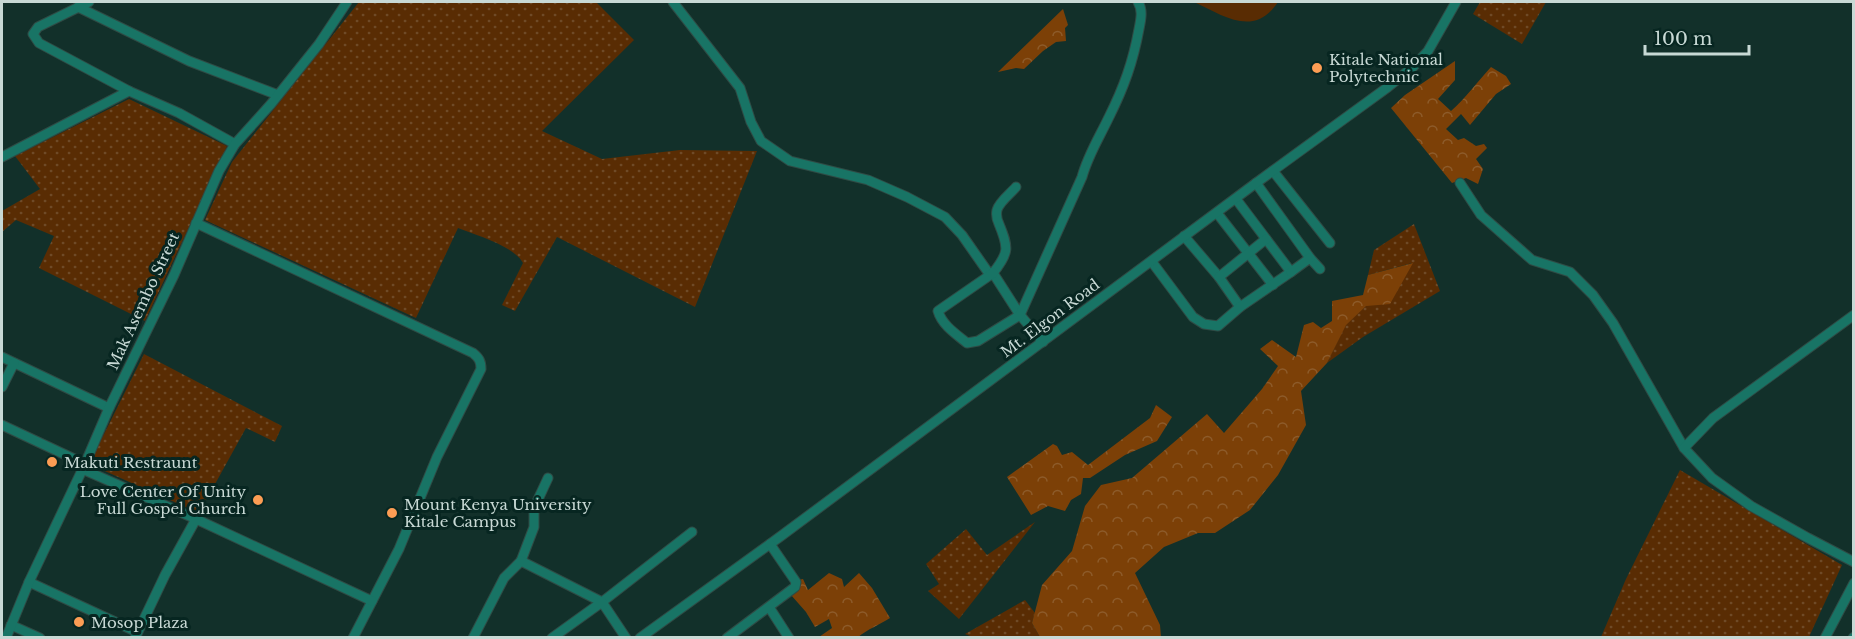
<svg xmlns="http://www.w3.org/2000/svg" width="1855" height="639" font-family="'Libre Baskerville',serif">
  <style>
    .green { fill: url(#green-dots) }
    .forest { fill: url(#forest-crowns) }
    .pitch { fill: #592c03 }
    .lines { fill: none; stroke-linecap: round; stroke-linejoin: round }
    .minor-casing { stroke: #2f4b45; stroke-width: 11 }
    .minor { stroke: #187465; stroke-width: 9 }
    .poi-dot { fill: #fc9d54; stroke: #072621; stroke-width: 2 }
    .labels { text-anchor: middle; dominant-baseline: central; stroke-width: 6; stroke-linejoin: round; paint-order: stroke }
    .poi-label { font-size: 15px; fill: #c8d9d5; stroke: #072621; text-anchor: start }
    .street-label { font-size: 15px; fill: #c8d9d5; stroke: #072621 }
  </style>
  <defs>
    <pattern id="green-dots" width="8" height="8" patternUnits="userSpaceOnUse" patternTransform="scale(1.5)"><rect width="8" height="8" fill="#592c03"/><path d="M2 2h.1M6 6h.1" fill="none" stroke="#6f4a27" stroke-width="1.8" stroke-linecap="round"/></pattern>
    <pattern id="forest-crowns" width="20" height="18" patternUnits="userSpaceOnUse" patternTransform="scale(1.5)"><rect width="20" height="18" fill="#7c4007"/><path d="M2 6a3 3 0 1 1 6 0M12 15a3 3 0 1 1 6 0" fill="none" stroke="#8d5b2a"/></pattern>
  </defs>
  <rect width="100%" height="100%" fill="#12302a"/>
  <g class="green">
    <path d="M359,2h237l38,38 -92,91 60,28 78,-9 77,1 -62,156 -138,-70 -42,74 -13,-6 21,-42c-9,-17 -47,-28 -65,-35l-42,90 -211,-98 27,-58z"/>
    <polygon points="1480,2 1546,2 1522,44 1473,14"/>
    <polygon points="129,99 227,146 145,321 39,268 54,236 16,220 2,232 2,211 40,189 15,156"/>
    <polygon points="1414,224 1440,291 1363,337 1327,363 1345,325 1412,263 1368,275 1374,250"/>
    <polygon points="144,354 282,426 275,442 246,428 199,513 89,464"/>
    <polygon points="1680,470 1842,565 1809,637 1601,637 1626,579"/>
    <polygon points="1035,522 959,619 928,591 939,584 926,564 966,529 987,555"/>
    <polygon points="1025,600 1035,613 1032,623 1040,637 975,638 965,634"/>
  </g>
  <g class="forest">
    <polygon points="1063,9 1068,25 1065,28 1066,41 1056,42 1043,51 1024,69 1016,68 998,72"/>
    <path d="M1455,61v19l-17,19 13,12c15,-13 26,-29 40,-44l15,9 5,8 -15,10 -26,31 -9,-11 -15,15 12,11 6,-2 12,8 8,-2 3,4 -11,11 7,10 -5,15 -12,-6 -14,5 -61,-75 14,-13z"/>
    <polygon points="1413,263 1390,304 1366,306 1346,325 1327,363 1301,391 1306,425 1278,475 1250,510 1215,533 1198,533 1164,547 1135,573 1160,625 1161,637 1040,637 1032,623 1042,585 1072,551 1085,506 1101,485 1132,478 1207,414 1224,433 1262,389 1278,366 1260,349 1272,340 1296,357 1304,325 1313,322 1321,328 1332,321 1332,301 1363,295 1368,275"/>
    <polygon points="1156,405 1172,417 1157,441 1125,455 1090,478 1083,478 1081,494 1071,500 1065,511 1048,506 1031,515 1007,477 1053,444 1057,446 1062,455 1072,452 1088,465 1150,418"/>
    <path d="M829,573l13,6 2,8 15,-14 13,15 18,30c-11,7 -22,11 -32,19h-39l13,-9 -3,-9 -14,8 -9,-15 -15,-17 9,-8 -2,-7 5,-1 5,11z"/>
  </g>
  <path class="pitch" d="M1194,2h84c-24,36 -54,14 -84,0z"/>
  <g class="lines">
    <g class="minor-casing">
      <g id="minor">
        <polyline points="89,2 38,27 33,34 39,43 129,91 179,113 235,144"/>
        <polyline points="673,2 740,88 751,122 761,141 790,161 868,180 907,197 945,217 962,235 990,275"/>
        <polyline points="78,7 189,61 278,95"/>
        <polyline points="2,157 129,91"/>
        <polyline points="1273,171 1330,243"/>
        <polyline points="1256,183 1310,258 1320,269"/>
        <polyline points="1460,183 1481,215 1532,260 1570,272 1593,295 1613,323 1684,448 1712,478 1751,506 1808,538 1854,562"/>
        <path d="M1016,187c-6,7 -17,15 -19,23 -1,5 0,10 2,14 10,24 10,29 -6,49l27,42 23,27"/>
        <polyline points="1217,213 1273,285"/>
        <path d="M196,223l277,130c6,5 8,8 8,16l-44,88 -38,92 -46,89"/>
        <polyline points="1184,236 1219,277 1240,307"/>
        <polyline points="1152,262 1193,317 1204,324 1218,326 1240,307 1291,272 1236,199"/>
        <polyline points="1291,272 1310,258"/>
        <path d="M993,273l-55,38c4,14 18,23 29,32l11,-2 42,-26 62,-138c6,-22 17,-39 27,-60 15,-30 24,-55 30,-88 2,-10 4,-19 -1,-27"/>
        <polyline points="1219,277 1266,239"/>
        <polyline points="2,357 109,408"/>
        <polyline points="2,387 14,363"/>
        <polyline points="2,425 85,464"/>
        <polyline points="1684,448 1713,418 1854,315"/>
        <polyline points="82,469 196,519 372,601"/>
        <polyline points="521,561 534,527 534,508 548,478"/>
        <polyline points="29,582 137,632"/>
        <polyline points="769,607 789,638"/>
        <polyline points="11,625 40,638"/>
        <polyline points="6,638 29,582 85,464 109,408 174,275 219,171 235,144 271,104 319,44 347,2"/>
        <polyline points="135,638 165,575 196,519"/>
        <polyline points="473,638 504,578 521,561 602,602 692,532"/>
        <polyline points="552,638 602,602 626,638"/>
        <polyline points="640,638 781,536 1256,183 1388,87 1413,67 1428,51 1456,2"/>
        <polyline points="727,638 795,587 796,582 770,544"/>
        <polyline points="1825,638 1854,583"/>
        <polyline points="1853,638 1854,637"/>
      </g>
    </g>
    <use href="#minor" class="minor"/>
  </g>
  <g class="poi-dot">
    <circle cx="1317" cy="68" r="6"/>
    <circle cx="52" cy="462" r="6"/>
    <circle cx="258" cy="500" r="6"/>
    <circle cx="392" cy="513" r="6"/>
    <circle cx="79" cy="622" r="6"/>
  </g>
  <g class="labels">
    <g class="poi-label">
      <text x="1329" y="59">Kitale National<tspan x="1329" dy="17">Polytechnic</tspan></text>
      <text x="64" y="462">Makuti Restraunt</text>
      <text x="246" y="491" text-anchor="end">Love Center Of Unity<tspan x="246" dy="17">Full Gospel Church</tspan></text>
      <text x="404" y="504">Mount Kenya University<tspan x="404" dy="17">Kitale Campus</tspan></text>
      <text x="91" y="622">Mosop Plaza</text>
    </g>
    <g class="street-label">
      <text transform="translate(143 301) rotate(-65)">Mak Asembo Street</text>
      <text transform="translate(1050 318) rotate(-37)">Mt. Elgon Road</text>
    </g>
  </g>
  <rect width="1855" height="639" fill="none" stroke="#c8d9d5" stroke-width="6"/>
  <path d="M1645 45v9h104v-9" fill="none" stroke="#c8d9d5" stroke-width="3"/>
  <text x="1654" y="45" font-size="18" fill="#c8d9d5" stroke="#072621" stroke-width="4.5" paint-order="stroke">100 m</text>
</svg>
